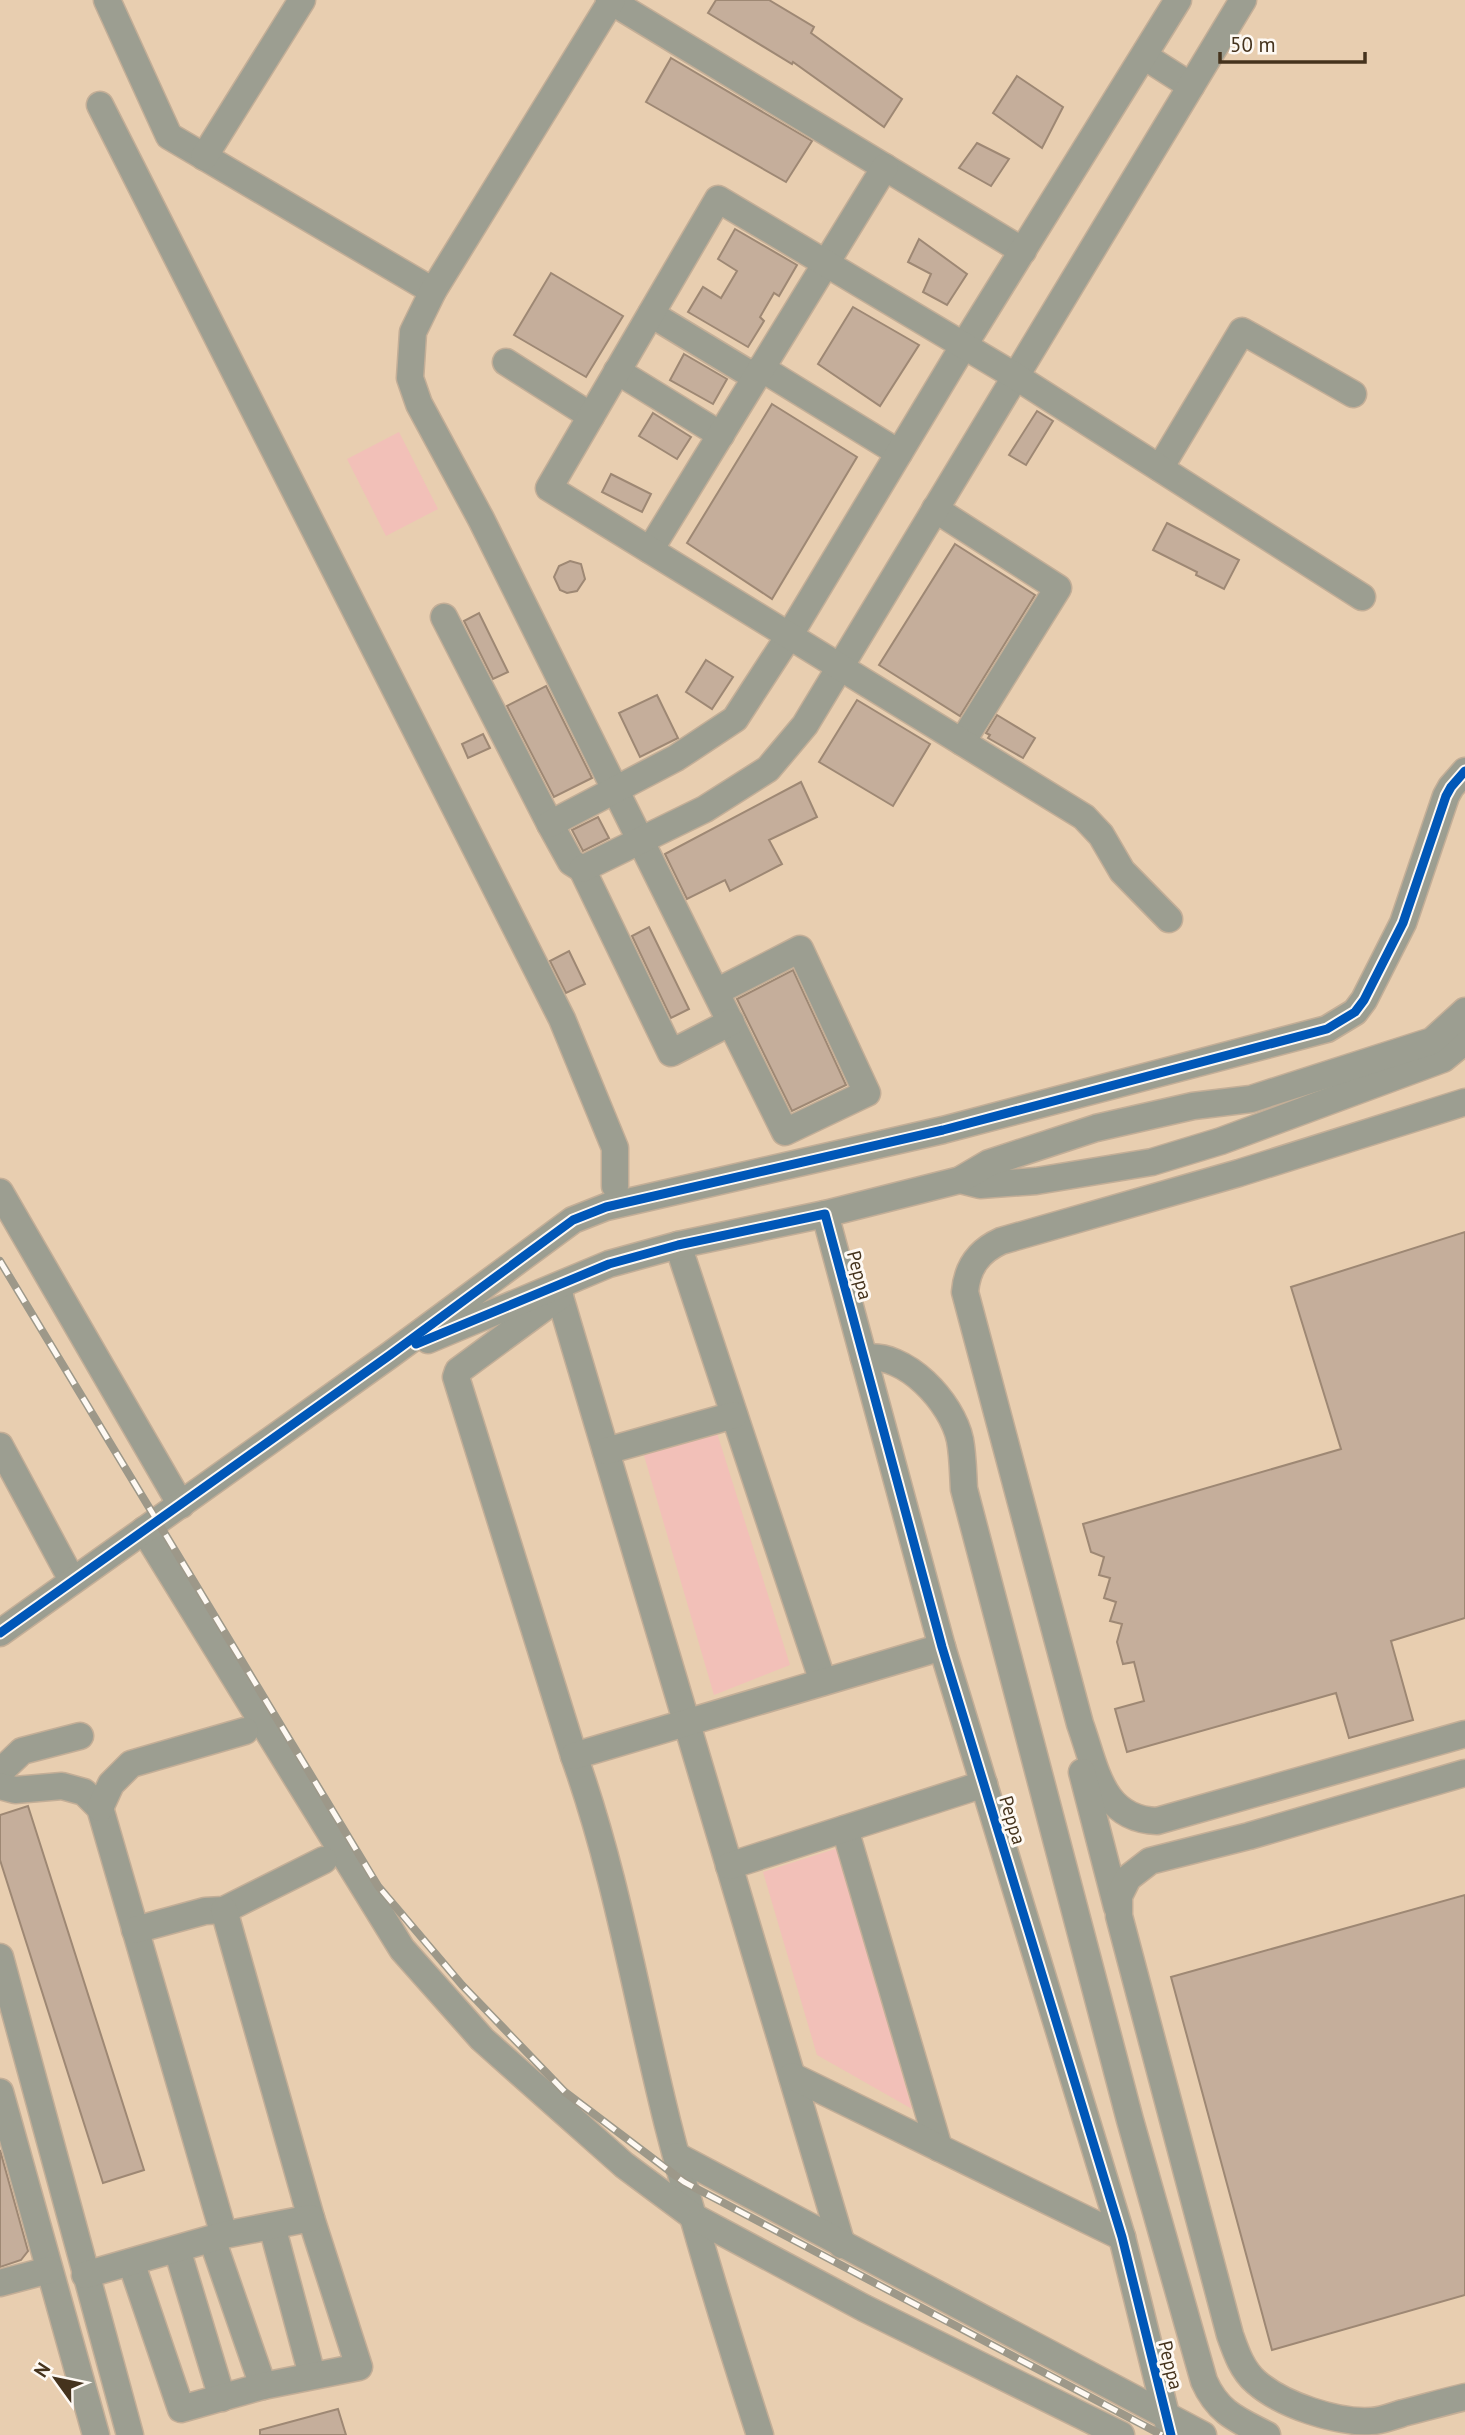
<svg xmlns="http://www.w3.org/2000/svg" width="1465" height="2435" font-family="'PT Sans',sans-serif">
  <style>
    .green { fill: #f2c0b8 }
    .building { fill: #c5ae9b; stroke: #9e8874; stroke-width: 2 }
    .lines { fill: none; stroke-linecap: round; stroke-linejoin: round }
    .minor-casing { stroke: #c3ae97; stroke-width: 29 }
    .minor { stroke: #9c9e91; stroke-width: 26 }
    .rail-casing { stroke: #9d9889; stroke-width: 8 }
    .rail { stroke: #fef9f3; stroke-width: 5; stroke-dasharray: 16; stroke-linecap: butt }
    .cycleway-casing { stroke: #fef9f3; stroke-width: 13 }
    .cycleway { stroke: #0057b8; stroke-width: 9 }
    .labels { text-anchor: middle; dominant-baseline: central; stroke-width: 6; stroke-linejoin: round; paint-order: stroke }
    .street-label { font-size: 19px; fill: #45331d; stroke: #fef9f3 }
  </style>
  <rect width="100%" height="100%" fill="#e8ceb0"/>
  <g class="green">
    <polygon points="399,432 438,509 386,536 347,459"/>
    <polygon points="717,1433 790,1665 714,1695 643,1452"/>
    <polygon points="838,1848 912,2109 817,2055 763,1872"/>
  </g>
  <g class="building">
    <polygon points="716,0 769,0 814,27 811,33 902,99 884,127 793,62 792,64 708,13"/>
    <polygon points="671,58 812,141 786,182 646,102"/>
    <polygon points="1017,76 1063,107 1042,148 993,113"/>
    <polygon points="977,143 1009,159 991,186 959,168"/>
    <polygon points="735,229 797,265 779,296 774,293 760,317 764,321 748,347 688,312 703,287 721,298 737,271 718,259"/>
    <polygon points="919,239 967,274 947,305 923,292 931,274 908,262"/>
    <polygon points="551,273 623,316 586,377 514,335"/>
    <polygon points="853,307 919,345 880,406 818,364"/>
    <polygon points="684,354 727,379 713,404 670,380"/>
    <polygon points="772,404 857,457 772,599 687,543"/>
    <polygon points="1037,411 1053,421 1026,465 1009,455"/>
    <polygon points="653,413 691,437 677,459 639,436"/>
    <polygon points="611,474 651,494 642,512 602,492"/>
    <polygon points="1167,523 1239,560 1224,589 1196,575 1197,572 1153,550"/>
    <polygon points="955,544 1035,595 960,716 879,665"/>
    <polygon points="570,561 581,564 585,579 577,591 567,593 560,590 554,577 559,566"/>
    <polygon points="479,613 508,672 493,679 464,621"/>
    <polygon points="706,660 733,677 712,709 686,692"/>
    <polygon points="546,686 592,778 554,797 507,706"/>
    <polygon points="657,695 678,738 640,757 619,713"/>
    <polygon points="857,700 930,744 893,806 819,762"/>
    <polygon points="997,715 1035,738 1023,758 988,738 990,735 986,733"/>
    <polygon points="483,734 490,748 468,758 462,744"/>
    <polygon points="801,782 817,817 769,840 782,864 730,891 725,880 687,899 665,854"/>
    <polygon points="598,817 609,838 583,851 572,830"/>
    <polygon points="649,927 689,1009 671,1018 632,936"/>
    <polygon points="569,951 585,984 566,993 550,961"/>
    <polygon points="793,970 846,1085 792,1111 737,999"/>
    <polygon points="1465,1232 1465,1618 1391,1641 1413,1720 1349,1738 1336,1693 1127,1752 1115,1709 1144,1701 1134,1662 1123,1664 1117,1642 1122,1624 1110,1621 1116,1602 1104,1598 1110,1578 1099,1575 1104,1557 1091,1552 1083,1524 1341,1449 1291,1287"/>
    <polygon points="28,1806 144,2170 103,2183 0,1860 0,1815"/>
    <polygon points="1465,1895 1465,2295 1272,2350 1171,1977"/>
    <polygon points="0,2150 28,2251 21,2260 0,2267"/>
    <polygon points="338,2409 346,2435 260,2435 260,2430"/>
  </g>
  <g class="lines">
    <g class="minor-casing">
      <g id="minor">
        <polyline points="107,0 169,136 433,291"/>
        <polyline points="609,0 1023,251"/>
        <polyline points="612,0 433,291 413,332 410,378 419,404 481,519 785,1132 867,1093 800,949 716,992"/>
        <polyline points="1144,56 1191,86"/>
        <polyline points="100,105 562,1019 615,1148 615,1186"/>
        <polyline points="204,157 302,0"/>
        <polyline points="651,314 755,377"/>
        <polyline points="506,362 591,416"/>
        <polyline points="761,368 899,453"/>
        <polyline points="617,371 721,435"/>
        <polyline points="1160,468 1242,331 1353,394"/>
        <polyline points="935,509 1058,588 962,742"/>
        <polyline points="650,550 885,167"/>
        <polyline points="444,617 550,824 571,862 582,869 671,1053 731,1022"/>
        <polyline points="550,824 676,758 735,719 789,636 964,345 1178,0"/>
        <polyline points="582,869 705,809 768,769 805,725 1243,0"/>
        <polyline points="1169,919 1122,871 1101,835 1084,817 549,488 718,199 1015,376 1362,597"/>
        <path d="M1465,1102l-226,71 -238,68c-22,10 -34,26 -36,51l115,432c16,44 21,95 77,97l308,-87"/>
        <polyline points="960,1180 980,1185 1036,1181 1152,1162 1221,1141 1443,1059 1465,1041"/>
        <polyline points="0,1192 181,1505"/>
        <polyline points="825,1214 942,1647 1122,2237 1171,2435"/>
        <polyline points="678,1245 823,1682"/>
        <polyline points="557,1287 842,2245"/>
        <path d="M560,1296l-102,75 -2,6 118,379c43,120 63,246 94,369 27,105 59,208 92,310"/>
        <polyline points="428,1340 609,1264 678,1245 825,1214 960,1180 989,1163 1096,1128 1193,1106 1251,1099 1432,1041 1465,1011"/>
        <path d="M864,1358c41,-7 88,44 96,82 3,16 3,33 4,49l166,631 74,261c14,32 34,39 63,54"/>
        <polyline points="0,1446 72,1580"/>
        <polyline points="606,1451 734,1415"/>
        <polyline points="144,1530 402,1949 482,2039 624,2165 694,2217 864,2308 1121,2435"/>
        <polyline points="0,1633 390,1355 573,1220 606,1207 943,1130 1327,1029 1355,1012 1364,1000 1403,923 1446,796 1451,787 1465,771"/>
        <polyline points="574,1756 942,1647"/>
        <polyline points="0,1772 22,1751 80,1736"/>
        <polyline points="1082,1772 1117,1907"/>
        <path d="M1465,1773l-216,63 -99,25 -22,17 -9,18v20l111,419c6,17 12,35 26,47 26,23 81,41 115,39 10,0 22,-5 32,-8 20,-5 41,-11 62,-16"/>
        <polyline points="0,1786 15,1790 62,1786 84,1792 100,1808 224,2235"/>
        <polyline points="100,1808 111,1784 131,1764 245,1731"/>
        <polyline points="845,1829 939,2148"/>
        <polyline points="729,1866 984,1784"/>
        <polyline points="135,1930 205,1911 224,1910 324,1860"/>
        <polyline points="0,1957 130,2435"/>
        <polyline points="792,2076 1122,2237"/>
        <polyline points="0,2092 96,2435"/>
        <polyline points="677,2156 1203,2435"/>
        <polyline points="272,2226 312,2375"/>
        <polyline points="212,2239 263,2386"/>
        <polyline points="177,2249 222,2398"/>
        <polyline points="131,2262 181,2409 263,2386 359,2367 311,2218 224,1910"/>
        <polyline points="85,2275 224,2235 311,2218"/>
        <polyline points="0,2283 49,2270"/>
      </g>
    </g>
    <use href="#minor" class="minor"/>
    <g class="rail-casing">
      <polyline id="rail" points="0,1261 378,1886 462,1985 565,2092 684,2182 1162,2435"/>
    </g>
    <use href="#rail" class="rail"/>
    <g class="cycleway-casing">
      <g id="cycleway">
        <polyline points="416,1344 609,1264 678,1245 825,1214 942,1647 1122,2237 1171,2435"/>
        <polyline points="0,1633 390,1355 573,1220 606,1207 943,1130 1327,1029 1355,1012 1364,1000 1403,923 1446,796 1451,787 1465,771"/>
      </g>
    </g>
    <use href="#cycleway" class="cycleway"/>
  </g>
  <g class="labels">
    <g class="street-label">
      <text transform="translate(860 1275) rotate(75)">Peppa</text>
      <text transform="translate(1013 1820) rotate(73)">Peppa</text>
      <text transform="translate(1171 2365) rotate(76)">Peppa</text>
    </g>
  </g>
  <g transform="translate(56 2379) rotate(303)" stroke="#fef9f3" stroke-width="5" paint-order="stroke">
  <path d="M0-5L12 26L0 18L-12 26Z" fill="#45331d"/>
  <text y="-10" font-size="19" font-weight="bold" text-anchor="middle" fill="#45331d">N</text>
  </g>
  <path d="M1220 52v10h145v-10" fill="none" stroke="#45331d" stroke-width="3.5"/>
  <text x="1230" y="52" font-size="21" fill="#45331d" stroke="#fef9f3" stroke-width="5" paint-order="stroke">50 m</text>
</svg>
